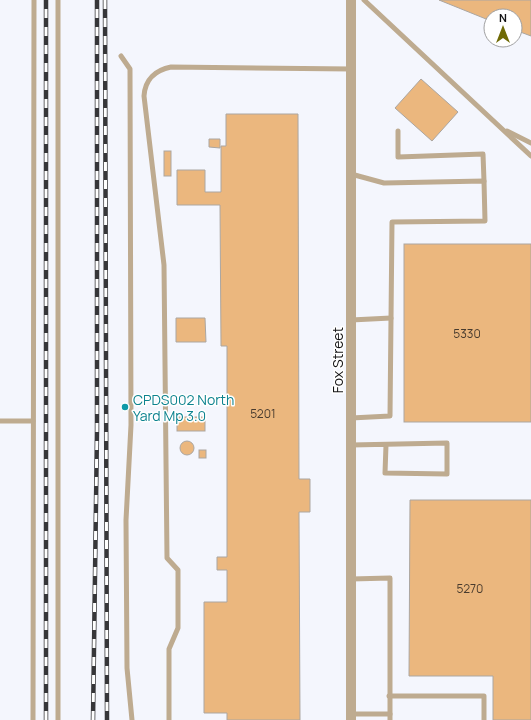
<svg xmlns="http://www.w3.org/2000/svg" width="531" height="720" font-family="Manrope,sans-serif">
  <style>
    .building { fill: #ebb77e; stroke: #aba6a1 }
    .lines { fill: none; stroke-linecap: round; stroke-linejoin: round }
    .lane { stroke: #beab90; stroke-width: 5 }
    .street { stroke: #beab90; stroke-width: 10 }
    .rail-casing { stroke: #363639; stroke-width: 4.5 }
    .rail { stroke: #fff; stroke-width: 3; stroke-dasharray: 9; stroke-linecap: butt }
    .culture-dot { fill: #0f9aa8; stroke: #fff; stroke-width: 1.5 }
    .labels { text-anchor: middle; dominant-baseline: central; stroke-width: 3; stroke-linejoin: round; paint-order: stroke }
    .number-label { font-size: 12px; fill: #483b2e }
    .street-label { font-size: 14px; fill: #121214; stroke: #fff }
    .culture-label { font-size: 14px; fill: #0d838f; stroke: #fff; text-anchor: start }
  </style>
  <rect width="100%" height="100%" fill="#f4f6fd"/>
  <g class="building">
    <polygon points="439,0 531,0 531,36 515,30 515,16 491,16 491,21"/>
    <polygon points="421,79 458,112 432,141 395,108"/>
    <polygon points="226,114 298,114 299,479 310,479 310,512 299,512 300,720 227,720 227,713 204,713 204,602 227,602 227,570 217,570 217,557 227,557 227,346 221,346 220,205 177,205 177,170 205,170 205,192 221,192 221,146 226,146"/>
    <polygon points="209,139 220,139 220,148 209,147"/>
    <rect x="164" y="151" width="7" height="25"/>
    <rect x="404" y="244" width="127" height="178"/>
    <polygon points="176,318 205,318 206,342 176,342"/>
    <rect x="177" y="417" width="28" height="14"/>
    <circle cx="187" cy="448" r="7"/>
    <rect x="199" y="450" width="7" height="8"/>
    <polygon points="410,500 531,500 531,720 493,720 493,676 409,676"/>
  </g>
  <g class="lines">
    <g class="lane">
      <polyline points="364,0 531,156"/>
      <polyline points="121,56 130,69 131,425 126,520 127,668 132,720"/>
      <polyline points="398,131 398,157 483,154 484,181"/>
      <polyline points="507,131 531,143"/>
      <polyline points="351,320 391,318"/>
      <polyline points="351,418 390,416 392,222 485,221 484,181 384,183 351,174"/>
      <polyline points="0,421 33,421"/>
      <polyline points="351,445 447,443 447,474 385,473 386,445"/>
      <polyline points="351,579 390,578 390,720"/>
      <polyline points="389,696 484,696 484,720"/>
      <polyline points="351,714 390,714"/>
      <polyline points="33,720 34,0"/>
      <polyline points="58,720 58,0"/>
      <path d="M169,720v-71l9,-21v-58l-11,-12 -3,-293 -20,-169c1,-17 12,-26 27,-29l180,2"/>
    </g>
    <polyline class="street" points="351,720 351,0"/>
    <g class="rail-casing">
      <g id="rail">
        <polyline points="105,0 107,720"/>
        <polyline points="46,720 46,0"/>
        <polyline points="93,720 97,430 97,0"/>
      </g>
    </g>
    <use href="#rail" class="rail"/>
  </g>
  <circle class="culture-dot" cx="125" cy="407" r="4"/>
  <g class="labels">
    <g class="number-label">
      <text x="467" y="333">5330</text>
      <text x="263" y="413">5201</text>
      <text x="470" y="588">5270</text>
    </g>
    <g class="street-label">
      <text transform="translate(337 360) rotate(-90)">Fox Street</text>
    </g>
    <g class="culture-label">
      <text x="133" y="399">CPDS002 North<tspan x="133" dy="16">Yard Mp 3.0</tspan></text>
    </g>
  </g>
  <g transform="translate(503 28)"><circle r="19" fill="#ffffff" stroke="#a0a0a1"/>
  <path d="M0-3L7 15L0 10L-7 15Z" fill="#6f6a05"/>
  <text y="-6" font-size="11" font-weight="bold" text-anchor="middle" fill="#121214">N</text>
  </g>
</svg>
